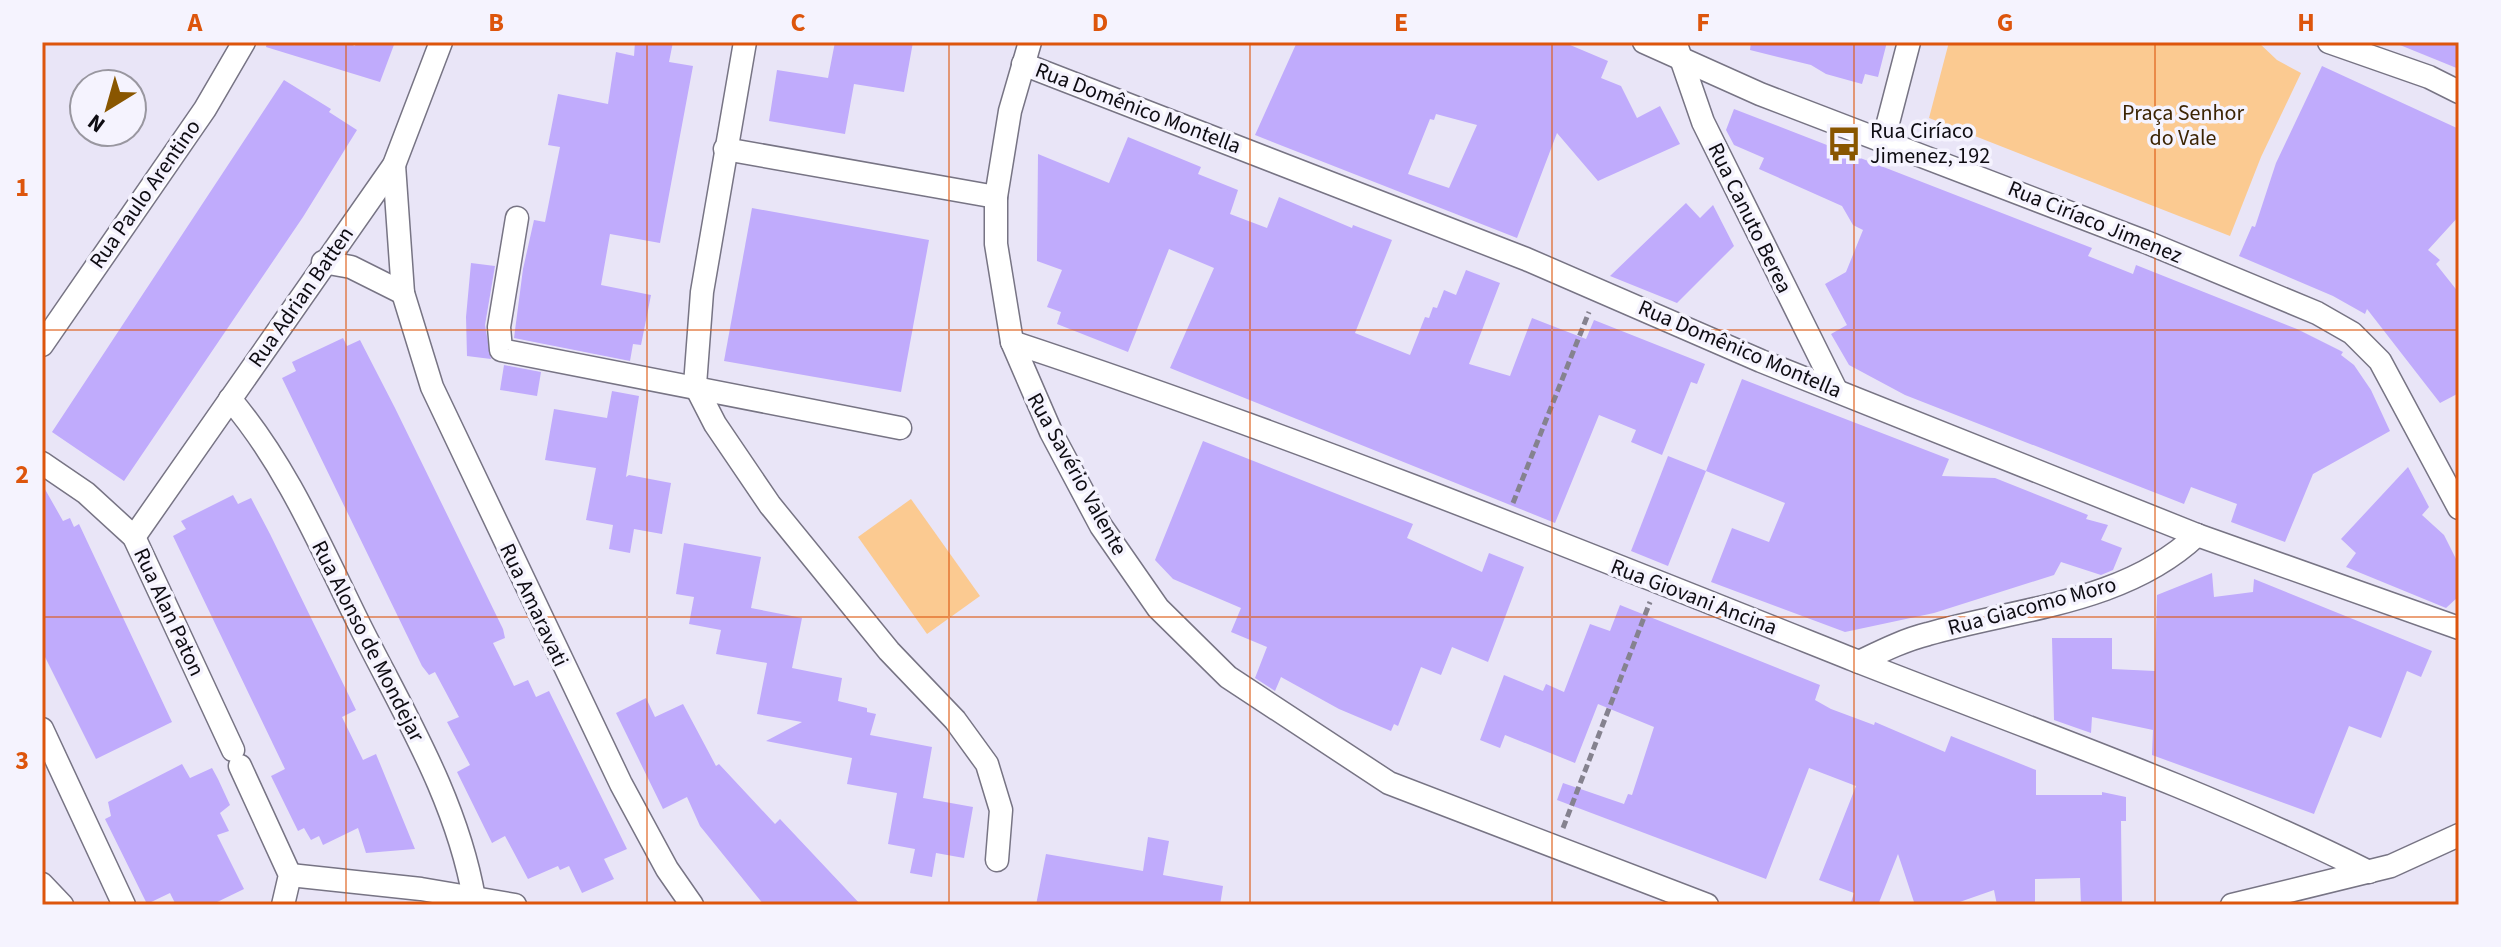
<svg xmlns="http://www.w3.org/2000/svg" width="2501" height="947" font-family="'Source Sans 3',sans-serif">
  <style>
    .green { fill: #fbca91 }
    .building { fill: #c0abfc; fill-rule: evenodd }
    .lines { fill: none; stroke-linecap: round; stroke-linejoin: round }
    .street-casing { stroke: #777484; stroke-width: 25 }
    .path { stroke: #85828f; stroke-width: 5; stroke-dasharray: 8 4; stroke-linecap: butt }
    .street { stroke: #fff; stroke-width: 22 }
    .grid { fill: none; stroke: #dd550c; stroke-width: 2; stroke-opacity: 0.55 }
    .labels { text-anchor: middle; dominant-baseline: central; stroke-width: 7; stroke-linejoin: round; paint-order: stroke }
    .street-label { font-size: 22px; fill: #0e0c12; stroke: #f5f3fe }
    .park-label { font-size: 22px; fill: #3c2403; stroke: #f5f3fe }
    .poi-label { font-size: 22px; fill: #0e0c12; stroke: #f5f3fe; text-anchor: start }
    .neatline { fill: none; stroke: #dd550c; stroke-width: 3 }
    .grid-label { font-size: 26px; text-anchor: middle; font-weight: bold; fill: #dd550c }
  </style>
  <rect width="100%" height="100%" fill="#e9e5f7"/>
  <g class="green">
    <polygon points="1949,42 2258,42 2277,60 2301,73 2261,157 2230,236 1929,118"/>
    <polygon points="911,499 980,596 927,634 858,537"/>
  </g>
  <g class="building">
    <polygon points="267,42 345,42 355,46 356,42 395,42 380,82 266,47"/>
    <polygon points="635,42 673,42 669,62 693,66 660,243 610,234 601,285 651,295 641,345 633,344 630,361 514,338 523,269 534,220 545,222 560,147 548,145 558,94 608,104 616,52 634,56"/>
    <polygon points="835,42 913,42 904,92 854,84 845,134 769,121 777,70 828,78"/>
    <path d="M1297,42h266l45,19 -7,17 20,8 16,32 23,-12 20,38 -82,37 -41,-48 -40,105 -262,-103zM1436,114l41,11 -28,63 -41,-14 22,-55 4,1z"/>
    <polygon points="1751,42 1887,42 1878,77 1865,74 1862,84 1826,74 1811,65 1750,50"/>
    <polygon points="2395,42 2459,42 2459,69 2395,43"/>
    <polygon points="2322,66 2459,129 2459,216 2428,250 2440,260 2436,264 2459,293 2459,393 2440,403 2367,309 2365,314 2333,296 2239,256 2252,226 2255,227 2276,163"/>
    <polygon points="284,80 331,109 329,112 357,130 303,217 124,481 52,432"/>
    <polygon points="1734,109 2092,248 2088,256 2133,274 2136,265 2297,329 2343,352 2341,355 2354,365 2371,390 2390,431 2313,474 2285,542 2231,522 2237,504 2191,487 2184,504 1905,395 1849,365 1831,334 1847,325 1825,284 1846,272 1863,230 1853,225 1842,206 1759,169 1764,158 1734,145 1726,130"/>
    <polygon points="1128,137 1201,167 1198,174 1238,190 1230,214 1267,228 1279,197 1352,228 1353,225 1392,240 1355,333 1410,355 1425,317 1429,318 1433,307 1437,308 1444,290 1456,295 1466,270 1500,283 1469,364 1510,376 1532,318 1586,339 1594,320 1705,364 1697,384 1691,382 1662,455 1631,442 1636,430 1599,415 1555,523 1170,368 1214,268 1169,249 1128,352 1057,324 1061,312 1047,307 1062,270 1037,261 1038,154 1109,183"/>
    <polygon points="1686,203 1700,218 1713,205 1734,246 1677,303 1610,276"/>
    <polygon points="752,208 929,240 901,392 724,361"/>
    <polygon points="471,263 495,266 485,325 491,359 467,356 466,317"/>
    <polygon points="343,338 347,346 360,340 395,408 503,629 505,638 493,643 514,686 528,680 536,697 549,691 627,849 604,859 614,879 582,893 569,866 560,870 558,866 528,879 505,836 492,843 457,772 470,765 447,722 459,717 435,672 429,675 422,666 282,378 296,371 292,362"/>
    <polygon points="504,365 541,372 537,396 500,390"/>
    <polygon points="1742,379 1949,459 1942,476 1995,478 2088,515 2086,519 2108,525 2101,540 2122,548 2113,570 2101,575 2061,562 2054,575 1934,613 1845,632 1711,582 1732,528 1769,542 1785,503 1706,471"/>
    <polygon points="612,391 639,396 626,477 629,475 671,483 662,534 634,529 630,553 609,549 613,525 586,520 596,468 545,460 554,409 607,418"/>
    <polygon points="1203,441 1413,524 1407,538 1482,572 1489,553 1524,567 1488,662 1452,647 1441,675 1421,667 1398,726 1394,724 1391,731 1339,709 1281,677 1275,691 1255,678 1267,647 1231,632 1241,608 1173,579 1155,560"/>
    <polygon points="1668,456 1706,471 1668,566 1631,551"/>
    <polygon points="2408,467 2429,507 2422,515 2444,535 2458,563 2459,596 2446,608 2346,567 2356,553 2341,539"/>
    <polygon points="42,484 63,521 70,518 74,527 79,524 172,722 96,759 42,651"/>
    <polygon points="233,495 238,504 251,498 270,534 356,710 342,717 363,760 376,754 415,849 366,853 358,828 323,845 319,836 311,840 304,828 298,831 271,776 285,769 173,536 186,529 181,521"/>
    <polygon points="684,543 761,557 751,608 802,618 792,668 842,678 838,701 867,708 867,712 876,714 870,735 932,747 923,798 973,807 964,858 936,853 932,877 910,873 915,849 888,844 897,793 847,784 852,758 766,741 802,722 757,714 767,663 716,654 721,630 689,624 694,597 676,594"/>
    <polygon points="2212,573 2214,597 2253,592 2254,579 2432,651 2421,677 2407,671 2381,738 2349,726 2314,814 2152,755 2153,730 2092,717 2091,733 2054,720 2052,638 2112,638 2112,669 2155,671 2157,595"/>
    <polygon points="1620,605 1820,685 1815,700 1831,709 1874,725 1875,722 1945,752 1951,736 2036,770 2036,795 2102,795 2102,792 2126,797 2126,821 2121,821 2122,905 2081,905 2080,878 2035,879 2035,905 1997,905 1994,890 1951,905 1915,905 1898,854 1878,905 1850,905 1854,893 1819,880 1856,786 1809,768 1766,879 1557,800 1563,783 1624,804 1628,794 1632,795 1654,727 1598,704 1575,763 1505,735 1500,748 1480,740 1504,675 1543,691 1546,684 1564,692 1590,624 1610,631"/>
    <polygon points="646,698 655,717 683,704 716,766 719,764 775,824 780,819 861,905 764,905 700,826 687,797 663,809 616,713"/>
    <polygon points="182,764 190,778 212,768 218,779 230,805 220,813 229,831 217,835 244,889 211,905 176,905 170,893 147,904 105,819 111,816 108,802"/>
    <polygon points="1148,837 1169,841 1163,875 1223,886 1220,905 1036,905 1046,854 1143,871"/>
  </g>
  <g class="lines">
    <g class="street-casing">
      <g id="street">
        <polyline points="745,42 702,292 695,385 715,424 770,505 889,651 955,720 987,764 1001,810 997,860"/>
        <polyline points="1030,42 1010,111 996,197 996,244 1012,342 1051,432 1101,526 1158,608 1228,677 1389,783 1707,905"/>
        <polyline points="1644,42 1760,94 2146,242 2317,313 2352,333 2380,361 2459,508"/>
        <polyline points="2329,42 2429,77 2459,92"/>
        <polyline points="1677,47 1703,122 1836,390"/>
        <polyline points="1023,64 1526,259 1761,361 2197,535 2459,628"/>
        <polyline points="1883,142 1909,42"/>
        <polyline points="725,149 996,197"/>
        <polyline points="394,165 403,293 432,387 621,784 667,869 692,905"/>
        <polyline points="517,218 499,327 501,350 900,428"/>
        <polyline points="323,262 351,267 403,293"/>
        <path d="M1012,342c284,94 564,207 842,318 173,68 349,129 515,212"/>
        <polyline points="42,345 205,109 244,42"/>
        <path d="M230,399c58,68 92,151 132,231 44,87 95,171 112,268"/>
        <polyline points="42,463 86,493 134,537 233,750"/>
        <polyline points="134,537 394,165 441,42"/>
        <path d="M1859,662c23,-11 45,-22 69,-28 91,-26 197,-31 269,-99"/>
        <polyline points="42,729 124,905"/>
        <polyline points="240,766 290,875 283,905"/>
        <polyline points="290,875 421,889 515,905"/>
        <polyline points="42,884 62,905"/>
        <polyline points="2232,905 2391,866 2459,835"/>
      </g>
    </g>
    <g class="path">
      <polyline points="1513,503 1589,312"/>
      <polyline points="1563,828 1650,602"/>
    </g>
    <use href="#street" class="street"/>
  </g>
  <path class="grid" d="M346,42v863M647,42v863M949,42v863M1250,42v863M1552,42v863M1854,42v863M2155,42v863M42,330h2417M42,617h2417"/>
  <defs>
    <g id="bus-bare" transform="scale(2.76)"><path d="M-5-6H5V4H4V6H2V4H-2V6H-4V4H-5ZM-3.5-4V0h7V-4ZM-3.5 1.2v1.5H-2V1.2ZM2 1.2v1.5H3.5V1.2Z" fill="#895600" stroke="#f5f3fe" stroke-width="2.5" paint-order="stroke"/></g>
  </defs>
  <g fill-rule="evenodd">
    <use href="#bus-bare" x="1844" y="144"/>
  </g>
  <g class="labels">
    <g class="street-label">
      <text transform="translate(1138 108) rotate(21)">Rua Domênico Montella</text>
      <text transform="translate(145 194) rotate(-55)">Rua Paulo Arentino</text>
      <text transform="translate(1750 218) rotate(64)">Rua Canuto Berea</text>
      <text transform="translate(2095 222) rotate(22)">Rua Ciríaco Jimenez</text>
      <text transform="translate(301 297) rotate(-55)">Rua Adrian Batten</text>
      <text transform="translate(1740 349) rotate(23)">Rua Domênico Montella</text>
      <text transform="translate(1077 474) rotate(61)">Rua Savério Valente</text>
      <text transform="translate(1694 597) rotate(21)">Rua Giovani Ancina</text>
      <text transform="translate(534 605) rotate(65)">Rua Amaravati</text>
      <text transform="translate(2032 606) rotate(-15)">Rua Giacomo Moro</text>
      <text transform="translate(169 612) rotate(65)">Rua Alan Paton</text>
      <text transform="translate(368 641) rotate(63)">Rua Alonso de Mondejar</text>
    </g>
    <g class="park-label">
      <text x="2183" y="113">Praça Senhor<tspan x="2183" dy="25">do Vale</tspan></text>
    </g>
    <g class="poi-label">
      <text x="1870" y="131">Rua Ciríaco<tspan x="1870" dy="25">Jimenez, 192</tspan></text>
    </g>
  </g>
  <rect width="2501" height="947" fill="none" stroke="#f5f3fe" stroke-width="88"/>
  <g transform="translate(108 108) rotate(217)"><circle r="38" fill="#f5f3fe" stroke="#9997a0" stroke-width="2"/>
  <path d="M0-6L14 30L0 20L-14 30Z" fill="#895600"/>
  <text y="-12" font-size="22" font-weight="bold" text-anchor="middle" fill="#0e0c12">N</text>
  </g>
  <rect x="44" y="44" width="2413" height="859" class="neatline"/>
  <g class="grid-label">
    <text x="195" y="31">A</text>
    <text x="496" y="31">B</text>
    <text x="798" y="31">C</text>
    <text x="1100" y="31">D</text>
    <text x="1401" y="31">E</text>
    <text x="1703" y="31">F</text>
    <text x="2005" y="31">G</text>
    <text x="2306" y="31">H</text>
    <text x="22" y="196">1</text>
    <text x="22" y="483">2</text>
    <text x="22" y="769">3</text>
  </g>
</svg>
